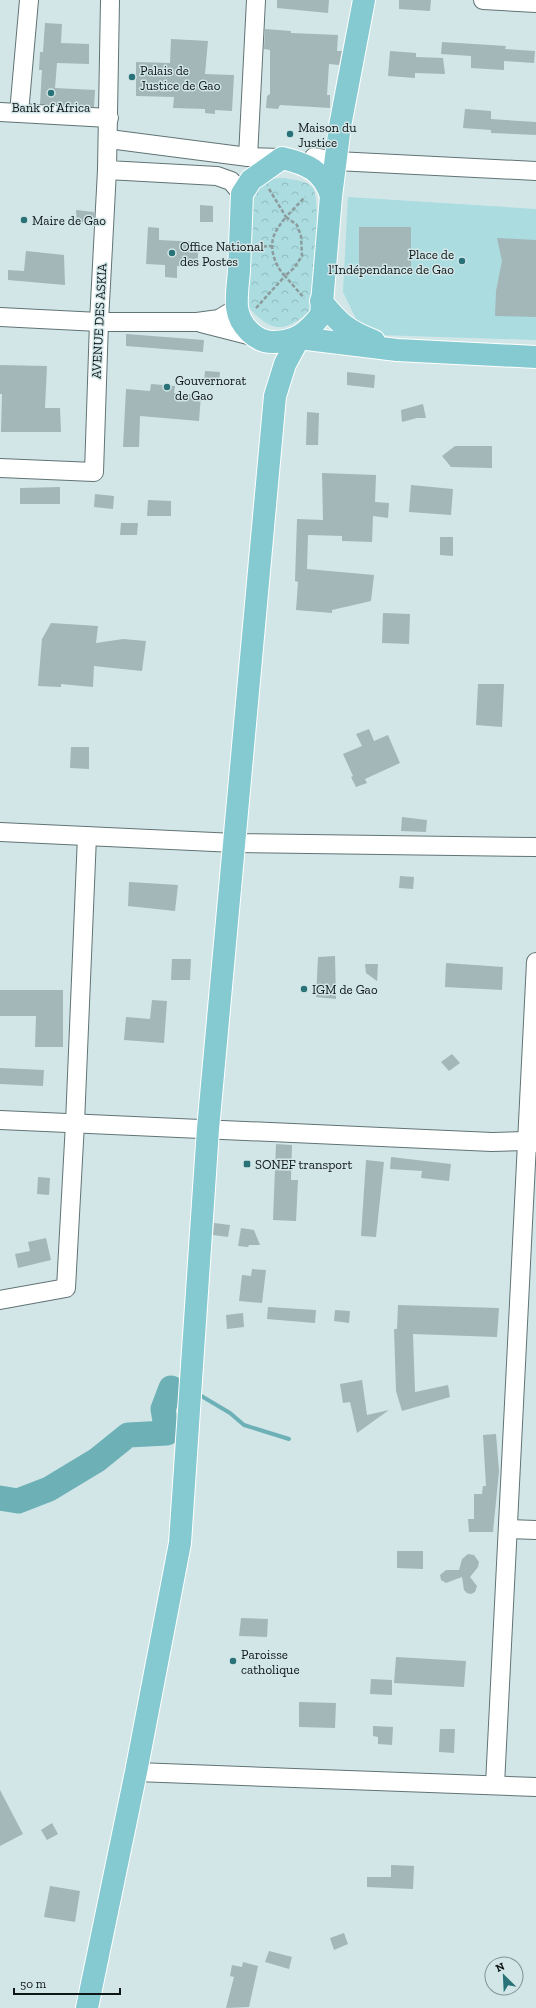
<svg xmlns="http://www.w3.org/2000/svg" width="536" height="2008" font-family="'Zilla Slab',serif">
  <style>
    .park { fill: url(#park-crowns) }
    .pitch { fill: #aadce0 }
    .lines { fill: none; stroke-linecap: round; stroke-linejoin: round }
    .stream { stroke: #6db1b7; stroke-width: 4 }
    .river { stroke: #6db1b7; stroke-width: 25 }
    .building { fill: #a3b6b8 }
    .minor-casing { stroke: #617374; stroke-width: 20 }
    .major-casing { stroke: #fff; stroke-width: 24 }
    .path { stroke: #8c9c9d; stroke-width: 2.5; stroke-dasharray: 4 2; stroke-linecap: butt }
    .minor { stroke: #fff; stroke-width: 18 }
    .major { stroke: #84cad0; stroke-width: 22 }
    .poi-dot { fill: #287278; stroke: #d2e6e8; stroke-width: 1.5 }
    .labels { text-anchor: middle; dominant-baseline: central; stroke-width: 3; stroke-linejoin: round; paint-order: stroke }
    .poi-label { font-size: 13px; fill: #0e1515; stroke: #d2e6e8; text-anchor: start }
    .street-label { font-size: 13px; fill: #0e1515; stroke: #d2e6e8 }
  </style>
  <defs>
    <pattern id="park-crowns" width="20" height="18" patternUnits="userSpaceOnUse"><rect width="20" height="18" fill="#aadce0"/><path d="M2 6a3 3 0 1 1 6 0M12 15a3 3 0 1 1 6 0" fill="none" stroke="#91bcbf"/></pattern>
  </defs>
  <rect width="100%" height="100%" fill="#d2e6e8"/>
  <path class="park" d="M284,178c10,2 22,2 29,10 8,11 1,102 0,120 -27,25 -40,26 -65,-1l3,-109 15,-19z"/>
  <polygon class="pitch" points="348,197 536,209 536,340 380,335 357,321 343,292"/>
  <g class="lines">
    <polyline class="stream" points="198,1394 230,1413 244,1425 289,1439"/>
    <polyline class="river" points="0,1498 18,1501 49,1489 97,1460 128,1435 167,1433 163,1409 171,1388"/>
  </g>
  <g class="building">
    <polygon points="277,0 329,0 328,13 277,8"/>
    <polygon points="399,0 431,0 430,11 399,9"/>
    <polygon points="45,23 62,24 61,43 89,44 89,64 57,63 55,88 95,90 94,107 40,104 42,70 39,70 40,52 43,52"/>
    <polygon points="265,29 291,31 291,33 338,35 337,51 342,51 339,65 329,64 327,95 330,95 330,108 280,105 278,109 266,108 267,96 270,94 270,50 264,49"/>
    <polygon points="171,39 208,41 205,74 234,75 232,111 215,110 215,114 205,113 205,109 173,108 174,97 136,96 136,62 170,63"/>
    <polygon points="442,42 506,46 505,49 535,51 534,63 504,61 504,70 471,68 471,56 441,54"/>
    <polygon points="390,51 416,53 416,57 443,58 445,74 415,73 415,78 388,76"/>
    <polygon points="465,109 491,111 491,119 536,122 536,135 491,133 491,130 463,128"/>
    <polygon points="200,205 213,206 213,222 200,222"/>
    <polygon points="76,210 94,212 94,223 77,222"/>
    <polygon points="148,227 159,228 159,240 199,242 197,267 177,266 177,278 165,277 165,265 146,264"/>
    <rect x="359" y="227" width="52" height="40"/>
    <polygon points="497,238 536,240 536,317 495,316 496,291 502,261"/>
    <polygon points="26,251 64,255 65,285 8,280 8,270 24,271"/>
    <polygon points="126,334 204,340 203,352 126,346"/>
    <polygon points="0,365 47,366 45,408 60,408 61,432 1,432 2,394 0,394"/>
    <polygon points="205,371 220,372 219,383 204,382"/>
    <polygon points="347,372 375,375 374,388 347,385"/>
    <polygon points="151,384 175,386 174,393 201,395 199,421 140,416 139,447 123,447 126,389 150,391"/>
    <polygon points="423,404 426,418 417,418 402,422 401,410"/>
    <polygon points="307,412 319,413 318,445 306,445"/>
    <polygon points="455,446 492,446 492,468 451,467 442,456"/>
    <polygon points="322,473 376,475 375,502 389,503 388,518 373,516 372,542 342,541 342,536 308,535 307,569 374,575 371,601 332,610 332,613 296,610 298,582 295,581 297,519 323,520"/>
    <polygon points="411,485 453,489 451,515 409,512"/>
    <polygon points="60,487 60,504 20,504 20,488"/>
    <polygon points="95,494 114,496 113,509 94,507"/>
    <polygon points="148,500 171,501 171,516 147,516"/>
    <polygon points="121,523 138,523 137,535 120,535"/>
    <polygon points="440,537 453,537 453,556 440,555"/>
    <polygon points="383,613 410,614 409,644 382,643"/>
    <polygon points="51,623 98,626 96,643 123,639 146,641 142,671 94,666 93,687 61,684 61,687 38,686 42,639"/>
    <polygon points="478,684 504,684 502,727 476,725"/>
    <polygon points="369,729 374,741 388,735 400,763 365,779 367,783 356,787 351,777 353,776 343,754 362,746 356,734"/>
    <polygon points="71,747 89,747 89,769 70,768"/>
    <polygon points="402,817 427,820 426,832 401,831"/>
    <polygon points="400,876 414,877 413,889 399,888"/>
    <polygon points="129,882 178,885 175,911 128,906"/>
    <polygon points="335,956 336,999 316,997 318,957"/>
    <polygon points="172,959 191,959 190,980 171,980"/>
    <polygon points="446,963 503,967 502,990 445,987"/>
    <polygon points="365,964 378,964 377,981 366,973"/>
    <polygon points="0,990 63,990 63,1047 35,1047 36,1016 0,1016"/>
    <polygon points="152,1000 167,1001 164,1043 124,1040 126,1017 150,1019"/>
    <polygon points="452,1054 460,1063 449,1071 441,1062"/>
    <polygon points="0,1068 44,1070 43,1086 0,1084"/>
    <polygon points="276,1144 292,1145 291,1180 298,1180 296,1221 273,1220"/>
    <polygon points="391,1157 451,1164 449,1181 421,1178 422,1171 390,1169"/>
    <polygon points="366,1160 384,1162 376,1237 361,1236"/>
    <polygon points="38,1177 50,1178 49,1195 37,1194"/>
    <polygon points="214,1223 230,1225 228,1237 213,1235"/>
    <polygon points="241,1228 254,1230 260,1245 249,1245 248,1247 238,1246"/>
    <polygon points="46,1238 51,1260 18,1268 15,1254 30,1251 28,1242"/>
    <polygon points="252,1269 266,1270 262,1303 239,1301 242,1275 251,1276"/>
    <polygon points="398,1305 499,1308 497,1337 413,1334 415,1392 448,1385 450,1397 402,1411 396,1391 394,1329 397,1329"/>
    <polygon points="268,1307 316,1310 315,1323 267,1319"/>
    <polygon points="335,1310 350,1311 349,1323 334,1321"/>
    <polygon points="243,1313 244,1327 227,1329 226,1315"/>
    <polygon points="362,1380 367,1415 389,1410 357,1433 350,1402 343,1403 340,1384"/>
    <polygon points="496,1434 499,1471 493,1532 469,1532 468,1519 474,1519 474,1494 482,1494 483,1486 486,1486 483,1435"/>
    <polygon points="397,1551 423,1551 423,1569 397,1568"/>
    <polygon points="468,1554 474,1555 479,1562 478,1567 470,1577 477,1586 475,1592 471,1594 467,1593 464,1590 462,1577 446,1583 441,1580 440,1575 446,1570 459,1570 462,1559"/>
    <polygon points="241,1618 268,1619 267,1637 239,1636"/>
    <polygon points="396,1657 466,1661 464,1687 394,1683"/>
    <polygon points="371,1679 392,1680 392,1695 370,1694"/>
    <polygon points="299,1702 336,1703 335,1728 299,1727"/>
    <polygon points="373,1726 393,1727 392,1745 378,1744 378,1737 373,1736"/>
    <polygon points="440,1729 455,1729 454,1753 439,1752"/>
    <polygon points="0,1790 23,1834 0,1846"/>
    <polygon points="52,1823 58,1834 47,1840 41,1830"/>
    <polygon points="391,1865 414,1866 413,1889 367,1887 367,1877 391,1877"/>
    <polygon points="50,1886 80,1891 75,1922 44,1917"/>
    <polygon points="344,1933 348,1944 334,1950 330,1938"/>
    <polygon points="269,1951 292,1957 289,1969 265,1962"/>
    <polygon points="243,1962 258,1966 249,2007 226,2008 234,1977 230,1976 232,1965 242,1967"/>
  </g>
  <g class="lines">
    <g class="minor-casing">
      <g id="minor">
        <polyline points="110,0 107,170 217,176 231,181 242,194"/>
        <polyline points="483,0 536,3"/>
        <polyline points="0,112 109,118"/>
        <polyline points="19,113 29,0"/>
        <polyline points="109,139 248,157 282,158"/>
        <polyline points="248,157 256,0"/>
        <polyline points="314,157 336,161 536,171"/>
        <polyline points="0,317 99,322 197,322 219,319 237,308"/>
        <polyline points="201,323 256,337"/>
        <polyline points="0,468 94,472 99,322 107,170"/>
        <polyline points="0,832 235,843 536,847"/>
        <polyline points="0,1120 492,1142 527,1141 536,1143"/>
        <polyline points="0,1300 66,1288 75,1123 87,836"/>
        <polyline points="508,1529 536,1530"/>
        <polyline points="136,1772 536,1787"/>
        <polyline points="495,1785 536,962"/>
      </g>
    </g>
    <g class="major-casing">
      <g id="major">
        <path d="M282,158c26,6 41,13 49,38l-10,119c-13,17 -25,27 -47,27 -18,1 -35,-17 -37,-35 -1,-11 1,-25 2,-36 1,-26 2,-51 3,-77l9,-14z"/>
        <polyline points="331,196 340,126 364,0"/>
        <path d="M321,301c18,22 26,30 53,40"/>
        <polyline points="87,2008 136,1772 180,1543 208,1129 275,396 285,364 299,338 397,350 536,357"/>
      </g>
    </g>
    <g class="path">
      <polyline points="269,189 286,217 305,197"/>
      <path d="M286,217l11,8 4,11 1,20 -8,12 -9,8c-10,-10 -17,-29 -10,-43 3,-6 7,-11 11,-16z"/>
      <polyline points="257,247 272,246"/>
      <polyline points="256,308 285,276 304,298"/>
    </g>
    <use href="#minor" class="minor"/>
    <use href="#major" class="major"/>
  </g>
  <g class="poi-dot">
    <circle cx="132" cy="77" r="4"/>
    <circle cx="51" cy="93" r="4"/>
    <circle cx="290" cy="134" r="4"/>
    <circle cx="24" cy="220" r="4"/>
    <circle cx="172" cy="253" r="4"/>
    <circle cx="462" cy="261" r="4"/>
    <circle cx="167" cy="387" r="4"/>
    <circle cx="304" cy="989" r="4"/>
    <rect x="243" y="1160" width="8" height="8" rx="2"/>
    <circle cx="233" cy="1661" r="4"/>
  </g>
  <g class="labels">
    <g class="poi-label">
      <text x="140" y="70">Palais de<tspan x="140" dy="15">Justice de Gao</tspan></text>
      <text x="51" y="107" text-anchor="middle">Bank of Africa</text>
      <text x="298" y="127">Maison du<tspan x="298" dy="15">Justice</tspan></text>
      <text x="32" y="220">Maire de Gao</text>
      <text x="180" y="246">Office National<tspan x="180" dy="15">des Postes</tspan></text>
      <text x="454" y="254" text-anchor="end">Place de<tspan x="454" dy="15">l'Indépendance de Gao</tspan></text>
      <text x="175" y="380">Gouvernorat<tspan x="175" dy="15">de Gao</tspan></text>
      <text x="312" y="989">IGM de Gao</text>
      <text x="255" y="1164">SONEF transport</text>
      <text x="241" y="1654">Paroisse<tspan x="241" dy="15">catholique</tspan></text>
    </g>
    <g class="street-label">
      <text transform="translate(99 321) rotate(-87)">AVENUE DES ASKIA</text>
    </g>
  </g>
  <g transform="translate(504 1976) rotate(336)"><circle r="19" fill="#d2e6e8" stroke="#849294"/>
  <path d="M0-3L7 15L0 10L-7 15Z" fill="#287278"/>
  <text y="-6" font-size="11" font-weight="bold" text-anchor="middle" fill="#0e1515">N</text>
  </g>
  <path d="M14 1988v6h106v-6" fill="none" stroke="#0e1515" stroke-width="2"/>
  <text x="20" y="1988" font-size="12" fill="#0e1515" stroke="#d2e6e8" stroke-width="3" paint-order="stroke">50 m</text>
</svg>
